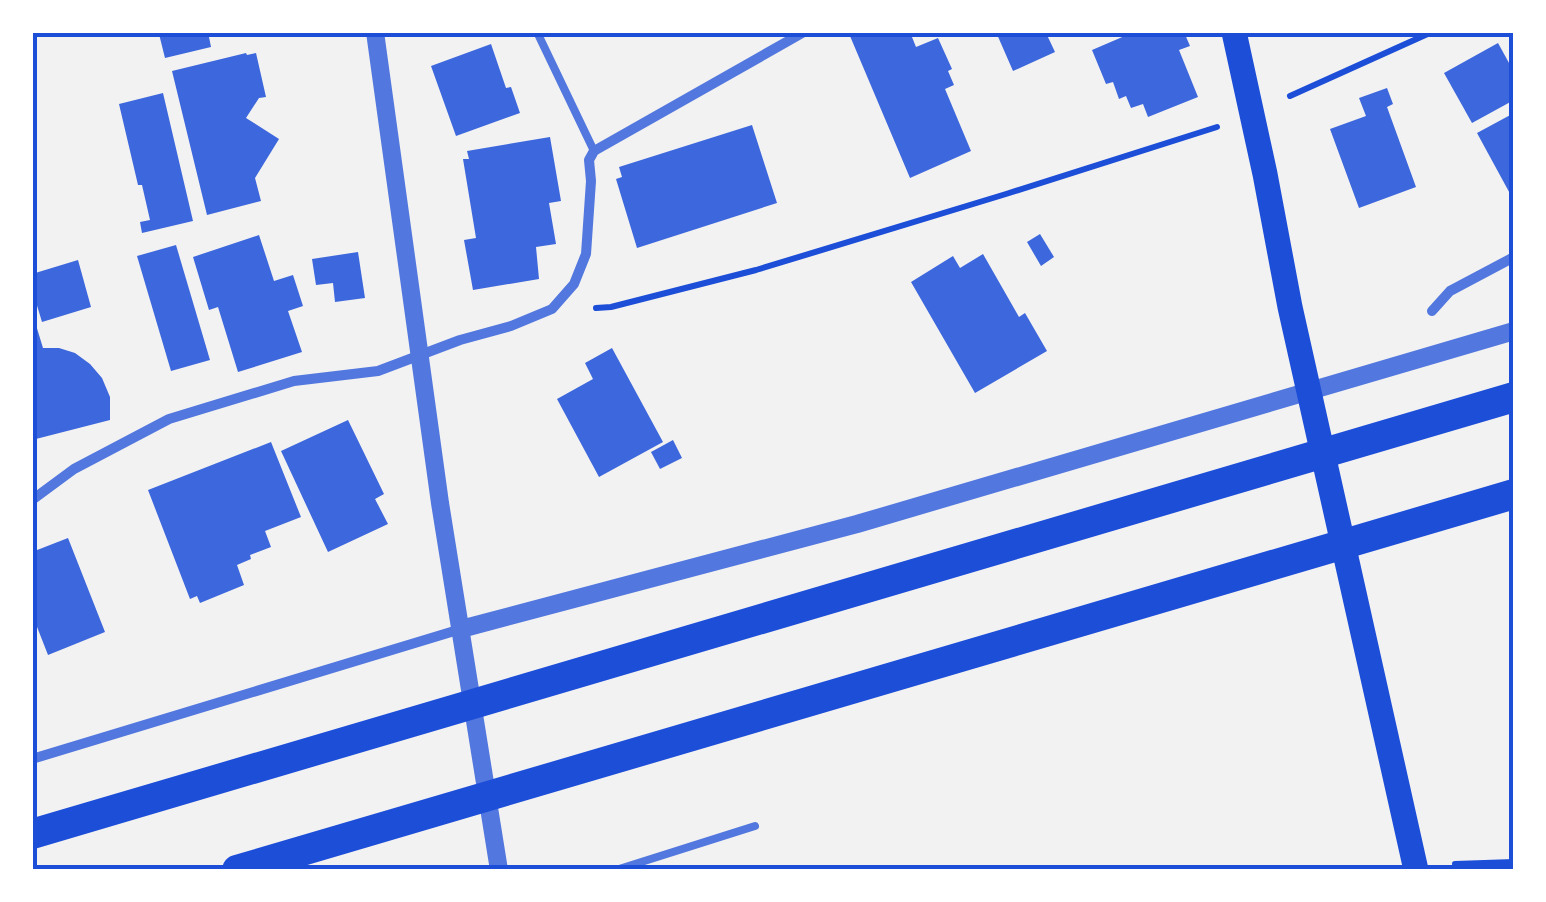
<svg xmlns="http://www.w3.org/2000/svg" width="1546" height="902" font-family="Arial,sans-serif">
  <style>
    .building { fill: #3d67dc }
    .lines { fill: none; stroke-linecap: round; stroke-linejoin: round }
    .path { stroke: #1d4ed8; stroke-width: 6 }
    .service { stroke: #5277de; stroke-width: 8 }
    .minor { stroke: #5277de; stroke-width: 10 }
    .tertiary { stroke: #5277de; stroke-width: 18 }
    .primary { stroke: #1d4ed8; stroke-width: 25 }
    .motorway { stroke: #1d4ed8; stroke-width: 30 }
    .neatline { fill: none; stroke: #1d4ed8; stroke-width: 4 }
  </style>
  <rect width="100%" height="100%" fill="#f2f2f2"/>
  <g class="building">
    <polygon points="166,32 208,32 211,47 165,58 159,34"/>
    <polygon points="857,32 910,32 916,47 938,38 952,69 948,71 954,85 945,89 971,151 910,178 850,36"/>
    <polygon points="996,32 1052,32 1047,35 1055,52 1013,71"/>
    <polygon points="1134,32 1184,32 1190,46 1179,50 1198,97 1148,117 1143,104 1131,108 1126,96 1119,99 1113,82 1106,84 1092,50"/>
    <polygon points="1498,43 1514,72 1514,100 1472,123 1444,73"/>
    <polygon points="491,44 506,88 511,87 520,113 456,136 431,66"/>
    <polygon points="246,53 247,55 256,53 266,97 259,98 246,118 279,139 255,178 261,201 207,215 172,71"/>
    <polygon points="1387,88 1393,104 1387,107 1416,187 1359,208 1330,129 1366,116 1359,98"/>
    <polygon points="163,93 193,221 142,233 140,222 150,220 142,185 138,185 119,104"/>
    <polygon points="1514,113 1514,201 1477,133"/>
    <polygon points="752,125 777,203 637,248 616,179 622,177 619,167"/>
    <polygon points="550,137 561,201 549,203 556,244 536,247 539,279 473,290 464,240 476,238 463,159 469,159 467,151"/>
    <polygon points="1040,234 1054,257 1041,266 1027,242"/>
    <polygon points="259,235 274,281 293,275 303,306 288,311 302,352 238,372 218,307 209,310 193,257"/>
    <polygon points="176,245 210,360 171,371 137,256"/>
    <polygon points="358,252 365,298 335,302 333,283 316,285 312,259"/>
    <polygon points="983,254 1019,317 1025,313 1047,351 975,393 911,282 953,256 960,268"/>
    <polygon points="78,260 91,307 42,322 32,289 32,274"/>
    <polygon points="32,312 43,348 59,348 75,353 90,364 102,378 110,397 110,420 32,440"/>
    <polygon points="612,348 663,442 599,477 557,399 593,379 585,363"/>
    <polygon points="348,420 384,494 375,499 388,524 328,552 281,451"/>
    <polygon points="673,440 682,458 660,469 651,452"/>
    <polygon points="271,442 301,517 265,531 271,547 250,555 251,559 237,565 244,585 200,603 197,596 190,599 148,490"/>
    <polygon points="68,538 105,632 48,655 32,614 32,552"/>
  </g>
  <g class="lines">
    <g class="path">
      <polyline points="1290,96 1432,32"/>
      <polyline points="596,308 611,307 756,270 1006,194 1217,127"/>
      <polyline points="1455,864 1514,862"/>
    </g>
    <g class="service">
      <polyline points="537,32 594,151"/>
      <polyline points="616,870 755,826"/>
    </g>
    <g class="minor">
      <polyline points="1432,311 1450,291 1514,257"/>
      <polyline points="32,500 74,469 169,419 294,381 378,371 460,340 511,326 552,309 574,284 586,254 591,181 589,160 594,151 804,32"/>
      <polyline points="32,759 461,629"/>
    </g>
    <g class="tertiary">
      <polyline points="375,32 440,503 499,870"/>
      <polyline points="461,629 857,524 1514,331"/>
    </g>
    <polyline class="primary" points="1234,32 1265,174 1290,307 1416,870"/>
    <g class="motorway">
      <polyline points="32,834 1514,397"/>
      <polyline points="237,870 1514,494"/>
    </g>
  </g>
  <rect width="1546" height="902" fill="none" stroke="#ffffff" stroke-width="70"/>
  <rect x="35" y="35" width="1476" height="832" class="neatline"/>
</svg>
